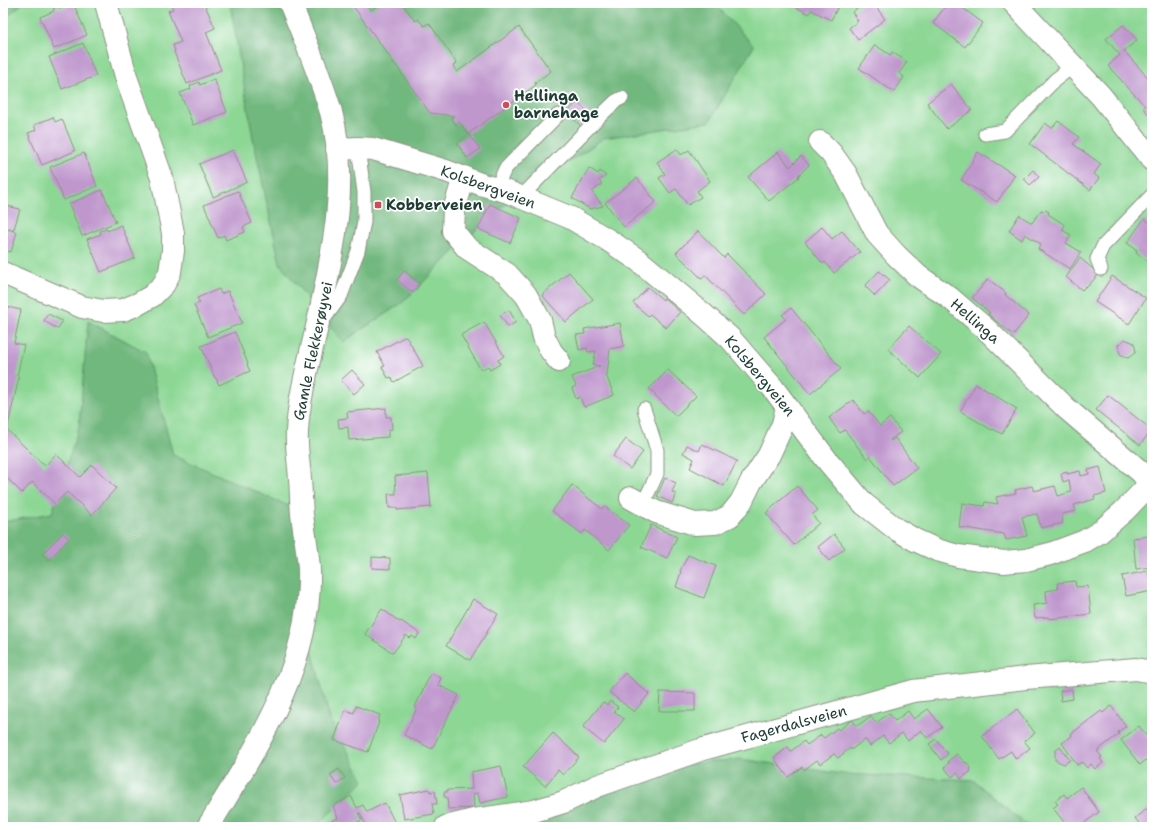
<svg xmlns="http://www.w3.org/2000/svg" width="1155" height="830" font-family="'Shantell Sans',sans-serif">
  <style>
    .green { fill: #8cd794; stroke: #568a64 }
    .forest { fill: #71b87e; stroke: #487a59 }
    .building { fill: #bf97cd }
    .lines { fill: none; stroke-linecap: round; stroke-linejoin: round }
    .service-casing { stroke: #8b9283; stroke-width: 15 }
    .minor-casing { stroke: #8b9283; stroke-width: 24 }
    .tertiary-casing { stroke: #8b9283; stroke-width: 24 }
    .service { stroke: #fff; stroke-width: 13 }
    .minor { stroke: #fff; stroke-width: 22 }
    .tertiary { stroke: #fff; stroke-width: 22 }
    .poi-dot { fill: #d1495b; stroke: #fff; stroke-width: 1.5 }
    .labels { text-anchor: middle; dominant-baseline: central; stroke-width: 3.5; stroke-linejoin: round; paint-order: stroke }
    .poi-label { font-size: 15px; font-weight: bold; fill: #1f3d34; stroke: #fff; text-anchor: start }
    .street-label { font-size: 15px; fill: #1f3d34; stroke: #fff }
  </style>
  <rect width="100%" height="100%" fill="#fff"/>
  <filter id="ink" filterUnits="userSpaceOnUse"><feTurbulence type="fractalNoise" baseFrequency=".025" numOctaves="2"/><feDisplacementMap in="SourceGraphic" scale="8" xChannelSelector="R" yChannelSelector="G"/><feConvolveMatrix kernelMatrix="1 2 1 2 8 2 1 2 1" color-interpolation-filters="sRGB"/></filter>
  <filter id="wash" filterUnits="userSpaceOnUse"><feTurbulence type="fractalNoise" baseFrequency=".012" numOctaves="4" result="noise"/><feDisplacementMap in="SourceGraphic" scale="16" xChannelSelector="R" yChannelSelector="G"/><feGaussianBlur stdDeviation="0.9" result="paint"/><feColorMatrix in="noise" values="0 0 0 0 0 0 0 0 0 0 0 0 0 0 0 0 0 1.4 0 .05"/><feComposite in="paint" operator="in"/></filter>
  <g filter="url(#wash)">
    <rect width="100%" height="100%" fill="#f7e7d2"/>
    <rect class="green" x="3" y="3" width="1149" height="824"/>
    <g class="forest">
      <polygon points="3,3 23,3 3,20"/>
      <polygon points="230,3 714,3 754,46 709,122 604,138 493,213 402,303 343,342 280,264 253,138"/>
      <polygon points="88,321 146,352 173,455 311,516 310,643 330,719 364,781 315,827 3,827 3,522 52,513 79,426"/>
      <polygon points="740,759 843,774 973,780 1029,827 526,827 643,769"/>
    </g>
    <g id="blocks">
      <g class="building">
        <polygon points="73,3 87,35 54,49 40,17 54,11 53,9 59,6 60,9"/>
        <polygon points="170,3 204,3 215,28 206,32 221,70 187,84 174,52 175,51 173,45 181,42 168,11 173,9"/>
        <polygon points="358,3 365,3 371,10 381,3 395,3 396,5 402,3 415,21 418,19 424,26 429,23 457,63 453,66 457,72 519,27 551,71 535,83 536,85 468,134 459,122 456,125 451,118 454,116 430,113 353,6"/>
        <polygon points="788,3 840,3 831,20 811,10 809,14"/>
        <polygon points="864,3 873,3 885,19 858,40 849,28 858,21 852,12"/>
        <polygon points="948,3 956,3 983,23 965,47 933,23"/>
        <polygon points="1123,25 1137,40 1124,51 1152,82 1152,118 1143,108 1145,106 1108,66 1120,55 1106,39"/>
        <polygon points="83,43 96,76 62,89 49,57"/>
        <polygon points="875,45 890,55 892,52 907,62 899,73 904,77 894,92 859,68"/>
        <polygon points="214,79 227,112 193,125 180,93 191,89 190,86 199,82 200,85"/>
        <polygon points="951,84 972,110 947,129 927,103"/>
        <polygon points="577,102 592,116 582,127 567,113"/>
        <polygon points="53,117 55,122 62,119 75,151 42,165 28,133 36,130 34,125"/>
        <polygon points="1058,121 1079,137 1073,144 1101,164 1094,174 1099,178 1090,190 1030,144 1045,123 1052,128"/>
        <polygon points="469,134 480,149 467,158 457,143"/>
        <polygon points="677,149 681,155 689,150 710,181 697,191 701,197 688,205 676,189 670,193 659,178 665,174 657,162"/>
        <polygon points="233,150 247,182 213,197 199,164"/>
        <polygon points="778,152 790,167 801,156 809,165 798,176 799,177 769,201 748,177"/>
        <polygon points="978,152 1015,175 997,202 961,180"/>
        <polygon points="84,153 97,186 64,200 50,167"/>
        <polygon points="589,168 598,174 600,171 606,176 599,181 602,184 592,192 603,206 590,209 572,198"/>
        <polygon points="1033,170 1039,177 1030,185 1024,179"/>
        <polygon points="637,178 656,202 624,227 605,203"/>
        <polygon points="102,190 116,222 82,236 69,204"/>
        <polygon points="238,191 252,223 243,227 245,232 226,240 224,235 218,238 204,205"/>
        <polygon points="490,204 521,218 510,243 478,229"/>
        <polygon points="3,205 20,209 14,229 3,226"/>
        <polygon points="1041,210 1044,211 1045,210 1049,212 1048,214 1065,225 1062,230 1071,235 1066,243 1081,252 1070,269 1038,249 1041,244 1025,234 1022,240 1009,231 1019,215 1032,223"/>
        <polygon points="1144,219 1152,224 1152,264 1136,253 1137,250 1127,243"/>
        <polygon points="121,225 135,258 101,272 87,239 101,234 100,231 107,229 108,231"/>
        <polygon points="822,227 832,239 842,231 860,252 834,273 825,262 823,264 805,242"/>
        <polygon points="3,228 17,232 11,252 3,250"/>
        <polygon points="698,231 724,258 727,254 766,294 744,315 705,275 702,279 676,253"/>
        <polygon points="1080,258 1099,274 1087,287 1086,286 1082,290 1066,277"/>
        <polygon points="404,271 420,284 413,293 397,280"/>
        <polygon points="879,271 890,280 875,296 865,286"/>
        <polygon points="569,272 593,299 566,322 542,295"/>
        <polygon points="1112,276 1146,298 1129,324 1095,302"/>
        <polygon points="988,279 1006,293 1005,295 1029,315 1013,335 988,314 990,313 972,298"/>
        <polygon points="648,287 663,300 664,298 680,312 666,328 650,314 648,316 633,303"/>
        <polygon points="219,289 221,294 228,291 242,323 208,337 194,305 200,303 197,298"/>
        <polygon points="3,306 21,310 14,343 24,345 17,376 19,377 7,430 45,466 56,454 80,477 92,465 116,488 92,515 67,492 55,504 32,482 22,493 3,474"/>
        <polygon points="791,308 841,369 810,394 764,337 786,319 782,315"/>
        <polygon points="509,310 516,322 508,327 500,315"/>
        <polygon points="48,314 62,321 58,329 44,321"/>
        <polygon points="484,322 504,356 498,360 500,364 490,370 488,366 481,370 461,335"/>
        <polygon points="620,323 624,346 610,349 607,375 606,375 614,395 584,407 580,397 576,399 572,388 576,386 572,377 600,366 593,365 596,351 588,352 587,348 579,350 576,335 585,334 584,329"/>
        <polygon points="909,326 941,354 920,378 888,349"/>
        <polygon points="235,332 248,364 247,365 250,371 219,385 216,378 215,378 201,346"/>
        <polygon points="406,336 423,366 394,382 391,377 388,378 382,367 385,366 377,352"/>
        <polygon points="1125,339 1134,343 1136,352 1128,358 1120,354 1118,345"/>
        <polygon points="352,370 365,384 354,394 341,380"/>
        <polygon points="668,370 696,396 676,416 649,389"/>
        <polygon points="976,384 1017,409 1002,434 993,429 992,430 960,411"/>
        <polygon points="1108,395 1152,430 1140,445 1096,410"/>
        <polygon points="853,400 864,414 868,411 880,426 890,418 901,432 890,440 891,441 895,438 917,468 893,486 870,456 867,459 845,430 840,433 829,418"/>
        <polygon points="386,408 386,417 391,417 392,429 388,430 388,437 349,440 348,427 339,428 338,419 348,418 347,412"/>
        <polygon points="626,439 643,452 630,469 613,456"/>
        <polygon points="702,444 737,461 724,486 690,468 694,459 683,453 687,445 699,451"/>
        <polygon points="1100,467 1106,493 1094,496 1095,499 1074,505 1076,511 1062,514 1063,523 1041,528 1037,514 1022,517 1027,536 1006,540 1004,534 959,527 962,503 984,506 985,502 998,504 996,497 1016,493 1015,490 1032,486 1034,491 1055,486 1058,496 1071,492 1069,480 1063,482 1061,474 1067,472 1067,474 1080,471 1081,476 1089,474 1088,470"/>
        <polygon points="428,473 431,507 397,510 397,508 389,508 388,494 396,494 395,476"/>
        <polygon points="665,478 676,483 672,492 676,494 672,503 657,496"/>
        <polygon points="572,485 602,509 604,506 629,525 609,550 585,530 582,534 552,511"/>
        <polygon points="797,486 818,510 812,515 819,523 794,545 766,513"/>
        <polygon points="651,525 677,537 667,558 641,547"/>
        <polygon points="1152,529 1152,567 1136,569 1133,538 1149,536 1149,530"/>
        <polygon points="63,533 69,539 49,560 42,554"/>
        <polygon points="834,534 845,548 829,561 818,547"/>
        <polygon points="688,555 716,566 704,598 676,587 681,572 680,571"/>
        <polygon points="372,557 390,558 390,569 372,568"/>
        <polygon points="1148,571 1149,576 1152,576 1152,591 1126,596 1122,576"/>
        <polygon points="1075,581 1076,587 1088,586 1091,614 1049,619 1048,617 1035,618 1033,605 1047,603 1046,591 1058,589 1057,583"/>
        <polygon points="473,599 498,614 470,660 446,646"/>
        <polygon points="382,609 400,622 401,621 419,633 416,639 412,636 410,638 406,635 393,653 365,634"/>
        <polygon points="431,673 441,678 438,685 459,695 432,749 404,735 417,708 415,707"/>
        <polygon points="625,673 649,694 634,712 609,692"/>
        <polygon points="1072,689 1073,699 1061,701 1060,691"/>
        <polygon points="660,692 695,693 695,711 659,711"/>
        <polygon points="610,701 618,707 614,711 624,719 604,744 583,727 603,702 607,705"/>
        <polygon points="356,706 380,715 378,722 379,722 368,752 334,740 345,710 354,713"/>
        <polygon points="1111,706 1126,726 1118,732 1119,734 1097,751 1102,757 1100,758 1103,763 1095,769 1091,764 1087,768 1082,762 1077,765 1062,743 1072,736 1071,734 1101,711 1103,713"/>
        <polygon points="928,709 942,727 927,738 921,730 908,741 902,733 889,743 883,736 870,746 865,739 851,750 850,748 838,758 834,754 820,764 817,760 804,770 802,767 788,777 774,758 788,747 791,751 804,741 807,745 821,735 824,738 837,728 839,730 852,720 857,726 871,716 876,723 889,713 895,721 908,711 914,719"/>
        <polygon points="1017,709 1035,733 1024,741 1030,748 1016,759 1011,751 999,759 982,736"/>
        <polygon points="1139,726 1152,743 1152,755 1140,765 1121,740"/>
        <polygon points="553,733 579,757 563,775 558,770 545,786 523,767"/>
        <polygon points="936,739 948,754 941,760 929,744"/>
        <polygon points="1060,747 1070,760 1064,764 1055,760 1055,751"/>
        <polygon points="957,754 965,763 966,762 971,768 970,770 971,771 961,779 957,773 952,777 944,767 949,763 948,761"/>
        <polygon points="501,766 508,797 480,803 478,793 473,794 474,808 448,809 447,797 444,797 444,792 447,792 447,790 472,789 471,772"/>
        <polygon points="339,769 345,778 336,784 330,775"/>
        <polygon points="1081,787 1099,812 1079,827 1068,827 1053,808 1058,804 1055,801 1064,794 1067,798"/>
        <polygon points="429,789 430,792 435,791 437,804 432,804 434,814 404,819 400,795"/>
        <polygon points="351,796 357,808 363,805 367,812 385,803 396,825 392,827 367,827 360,813 358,813 362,820 356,823 358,827 319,827 338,818 333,806"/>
        <polygon points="1152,805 1152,827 1142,827 1135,818"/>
      </g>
    </g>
  </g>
  <g filter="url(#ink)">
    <use href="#blocks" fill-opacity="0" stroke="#8b9283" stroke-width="1"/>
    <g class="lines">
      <g class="service-casing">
        <g id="service">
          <polyline points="985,134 1005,131 1055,80 1073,66"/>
          <polyline points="496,189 505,169 558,115"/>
          <polyline points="521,197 598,118 616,101 622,98"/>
          <polyline points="1101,269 1097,259 1103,246 1152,195"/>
          <polyline points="322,322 341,296 358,251 364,222 364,192 358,148"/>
          <polyline points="643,504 657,474 657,450 644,409"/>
        </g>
      </g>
      <g class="minor-casing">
        <g id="minor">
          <polyline points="1014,3 1101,96 1152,160"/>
          <polyline points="820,142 831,153 846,174 877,234 896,255 918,276 950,298 986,329 1067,409 1142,473 1150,484"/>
          <polyline points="337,149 358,148 373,149 446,171 483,185 508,192 571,218 608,240 638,260 703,314 730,338 773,388 826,459 864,504 896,529 915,540 937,550 958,556 1004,562 1026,560 1050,554 1085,541 1100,532 1124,511 1150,484 1152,484"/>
          <polyline points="464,177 454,210 453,231 467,248 507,274 526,295 540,320 544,337 551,351 559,361"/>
          <polyline points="3,273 82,307 103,311 123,310 138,304 152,296 164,284 170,272 173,251 173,233 162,178 127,80 106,3"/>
          <polyline points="631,498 656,512 695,524 715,523 730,516 741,502 751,482 769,455 783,424 787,407"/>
          <polyline points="446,827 474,820 534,811 564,802 597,786 700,750 913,691 1026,678 1136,669 1152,672"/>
        </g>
      </g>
      <g class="tertiary-casing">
        <path id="tertiary" d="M208,827c48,-79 104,-161 101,-258 -1,-18 -5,-37 -7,-55 -1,-12 -1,-23 -2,-35 -1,-15 -4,-32 -3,-47 2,-40 15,-80 23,-119 14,-66 29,-134 11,-201 -11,-37 -26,-73 -41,-109"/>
      </g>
      <use href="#service" class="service"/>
      <use href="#minor" class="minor"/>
      <use href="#tertiary" class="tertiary"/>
    </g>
  </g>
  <g class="poi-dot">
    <circle cx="506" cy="105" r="4"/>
    <rect x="374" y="201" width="8" height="8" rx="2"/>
  </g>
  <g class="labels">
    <g class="poi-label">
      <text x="514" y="96">Hellinga<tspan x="514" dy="17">barnehage</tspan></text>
      <text x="386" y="205">Kobberveien</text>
    </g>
    <g class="street-label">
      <text transform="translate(488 187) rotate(20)">Kolsbergveien</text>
      <text transform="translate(975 321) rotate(41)">Hellinga</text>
      <text transform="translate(313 351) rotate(-78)">Gamle Flekkerøyvei</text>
      <text transform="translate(760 376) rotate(50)">Kolsbergveien</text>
      <text transform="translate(794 724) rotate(-15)">Fagerdalsveien</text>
    </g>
  </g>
  <rect width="1155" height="830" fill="none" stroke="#fff" stroke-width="16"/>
</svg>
